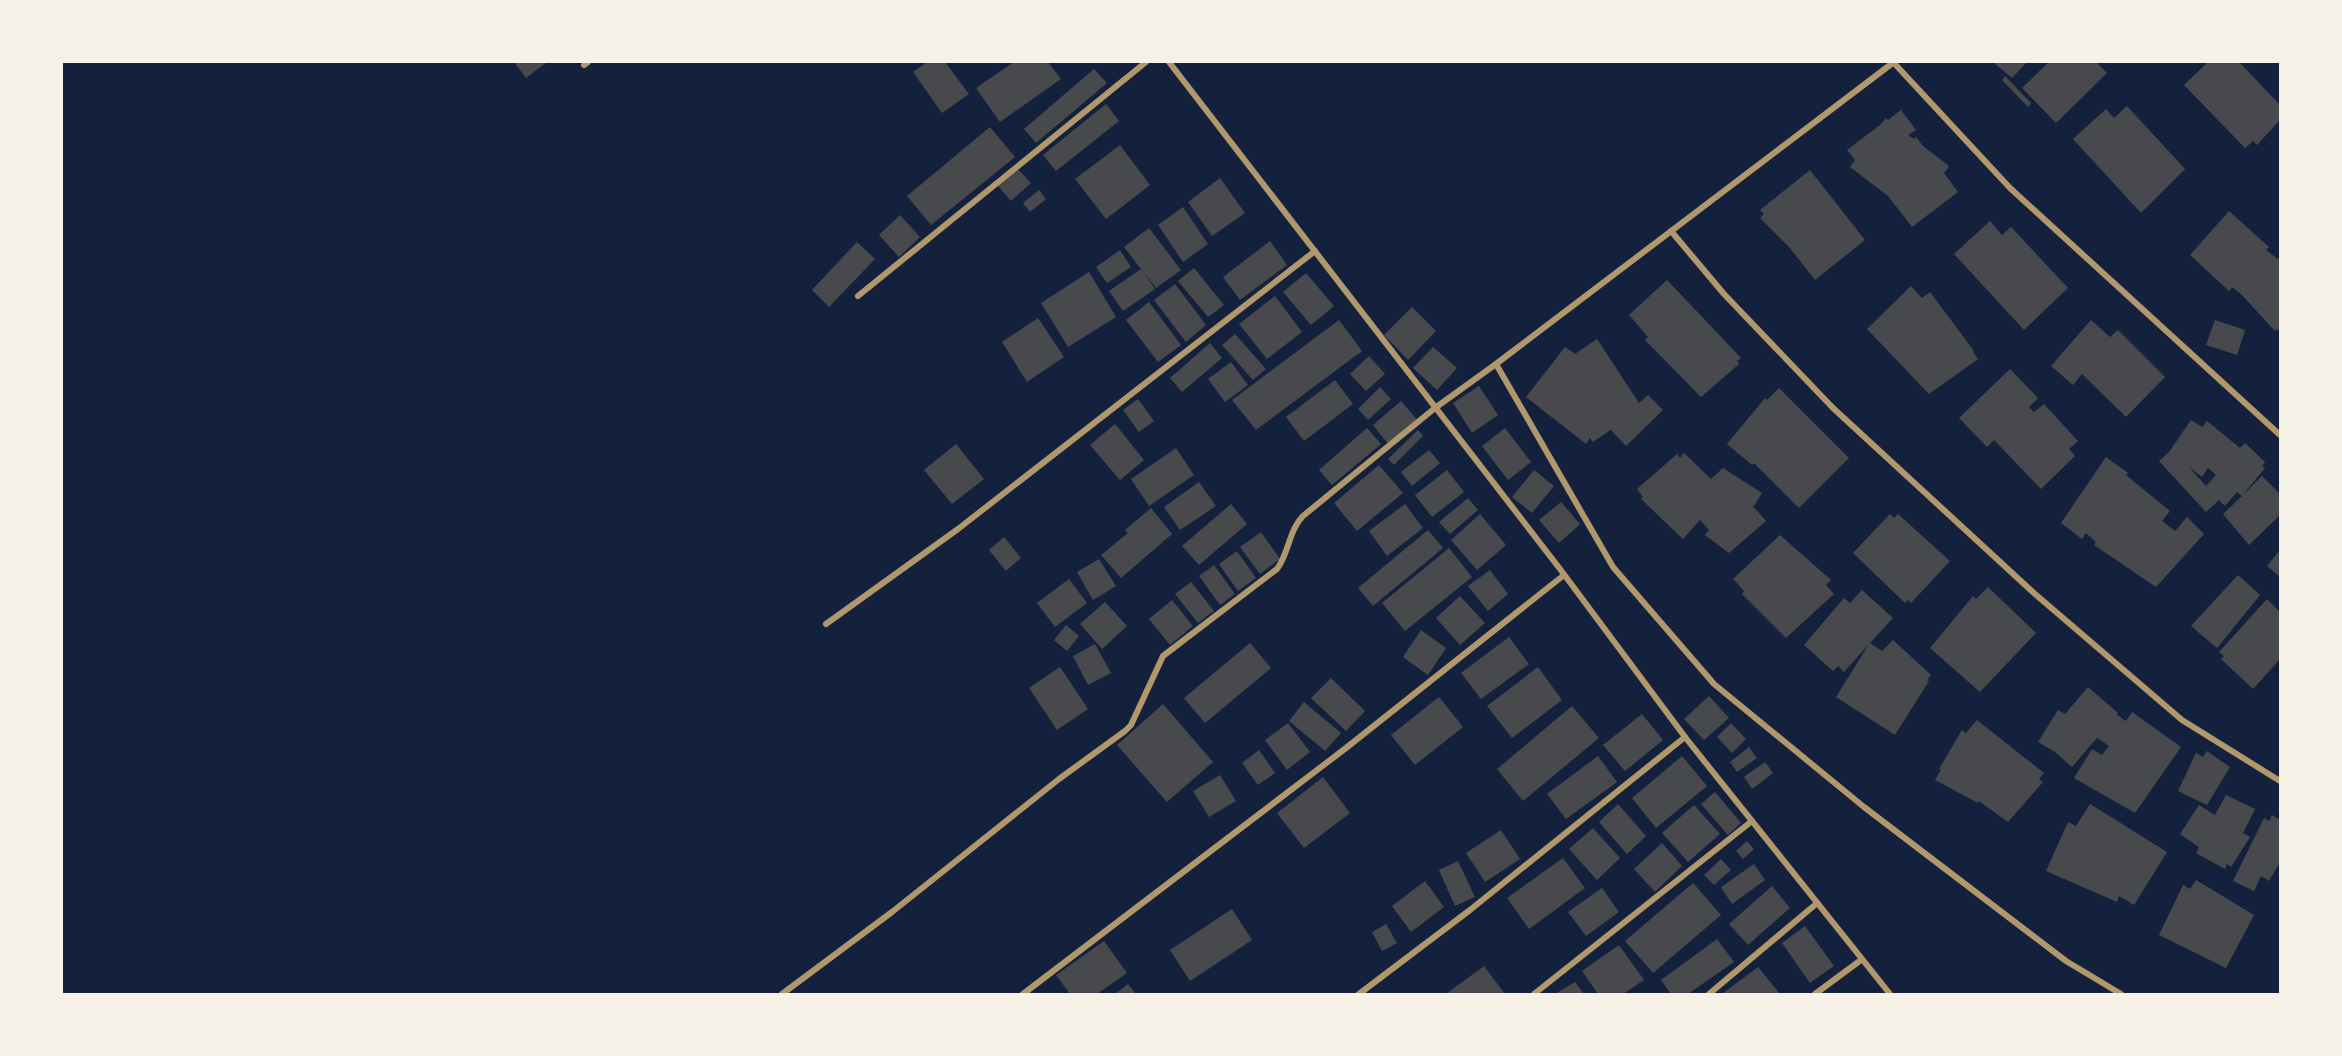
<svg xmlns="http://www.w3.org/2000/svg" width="2342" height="1056" font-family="Rubik,sans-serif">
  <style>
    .building { fill: #48494c; fill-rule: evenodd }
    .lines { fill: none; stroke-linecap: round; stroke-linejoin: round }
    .minor { stroke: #b1986c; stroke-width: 6 }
  </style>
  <rect width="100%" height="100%" fill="#14213d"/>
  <g class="building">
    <polygon points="514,62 547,62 526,78"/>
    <polygon points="927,62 945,62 969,94 942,113 913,72"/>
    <polygon points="1014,62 1048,62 1061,79 1000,122 976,88"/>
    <polygon points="1993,62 2027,62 2012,78"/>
    <polygon points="2049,62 2096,62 2107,73 2056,123 2022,88"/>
    <polygon points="2208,62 2239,62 2280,105 2280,120 2257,145 2253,141 2245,148 2184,85"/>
    <polygon points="1094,69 1107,83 1036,143 1024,129"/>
    <polygon points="2005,76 2031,103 2028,107 2002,80"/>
    <polygon points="1106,104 1119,121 1056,171 1043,155"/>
    <polygon points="2127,106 2185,169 2141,213 2073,139 2106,109 2114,118"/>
    <polygon points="1901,110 1916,130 1908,135 1914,139 1916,137 1923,146 1949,166 1944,173 1958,192 1912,227 1888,196 1850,167 1855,160 1847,150 1880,125 1886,118 1888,120"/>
    <polygon points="990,127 1015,157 931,225 907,196"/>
    <polygon points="1120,145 1150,185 1106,219 1075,179"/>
    <polygon points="1017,168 1031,183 1011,201 998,186"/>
    <polygon points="1810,170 1865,240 1815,280 1789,247 1760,218 1764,214 1760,210"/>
    <polygon points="1220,178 1245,213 1212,236 1188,202"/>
    <polygon points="1039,190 1046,199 1030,212 1023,203"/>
    <polygon points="1183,207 1208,244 1183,262 1158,225"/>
    <polygon points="2229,211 2269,247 2266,250 2278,259 2280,256 2280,332 2277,329 2275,331 2241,294 2232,287 2229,291 2190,255"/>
    <polygon points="900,215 920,237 899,257 879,235"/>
    <polygon points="1990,221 2002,235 2011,227 2068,288 2024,330 1954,254"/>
    <polygon points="1149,228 1181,270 1156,288 1143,271 1155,289 1123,311 1109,291 1141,269 1124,247"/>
    <polygon points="1270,241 1287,265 1240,300 1223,277"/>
    <polygon points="857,242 875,259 829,307 812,290"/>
    <polygon points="1120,250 1131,267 1107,283 1096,267"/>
    <polygon points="1194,268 1224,305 1208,317 1178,281"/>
    <polygon points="1089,272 1116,317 1068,347 1041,303"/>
    <polygon points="1306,273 1334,306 1311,325 1283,292"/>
    <polygon points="1667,280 1741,358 1737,361 1739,364 1701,397 1645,340 1648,337 1629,315"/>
    <polygon points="1175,284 1206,325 1186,342 1154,300"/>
    <polygon points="1911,286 1922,298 1930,292 1974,351 1973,352 1978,359 1929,394 1867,329"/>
    <polygon points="1275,296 1302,332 1267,359 1239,324"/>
    <polygon points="1149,302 1181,345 1158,362 1126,320"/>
    <polygon points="1412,307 1436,331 1408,360 1384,335"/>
    <polygon points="1038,318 1064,357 1027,382 1002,342"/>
    <polygon points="1339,320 1362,351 1256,430 1232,400"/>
    <polygon points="2091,320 2110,337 2118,330 2165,377 2126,417 2082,374 2073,385 2051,366"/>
    <polygon points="2215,320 2245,330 2237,355 2206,345"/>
    <polygon points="1235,334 1266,369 1253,380 1222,345"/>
    <polygon points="1597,339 1639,403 1648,395 1663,410 1626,446 1611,430 1615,427 1593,442 1590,438 1586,444 1526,397 1565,347 1575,354"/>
    <polygon points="1210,343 1222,358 1182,392 1170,378"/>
    <polygon points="1433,347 1457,368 1437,390 1413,368"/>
    <polygon points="1369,356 1385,374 1366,391 1350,374"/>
    <polygon points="1231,362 1248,385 1225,402 1208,379"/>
    <polygon points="2010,369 2038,398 2029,407 2034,412 2044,404 2078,441 2069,449 2075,456 2041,489 1994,440 1987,447 1959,418"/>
    <polygon points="1335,380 1353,404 1304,441 1286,417"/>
    <polygon points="1479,386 1498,415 1472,433 1453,403"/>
    <polygon points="1380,387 1391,399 1368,420 1358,409"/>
    <polygon points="1779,388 1849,458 1799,508 1754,463 1752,465 1727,444 1765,398 1767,400"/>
    <polygon points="1138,399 1154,421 1139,432 1123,410"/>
    <polygon points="1401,401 1417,420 1388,444 1373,425"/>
    <path d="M2191,420l11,7 5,-6 33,27 5,-5 20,19 -3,4 3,2 -23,28 20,-20 18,18v21l-31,30 -26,-31 19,-18 -5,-4 -12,14 -6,-6 -13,12 -47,-51 10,-9zM2189,467l13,10 6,-9 8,7 -10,11z"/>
    <polygon points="1115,424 1144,460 1120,480 1090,445"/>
    <polygon points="1367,428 1381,444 1332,485 1319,470"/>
    <polygon points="1505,428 1531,462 1508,480 1482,446"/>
    <polygon points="1418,430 1423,436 1394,465 1388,459"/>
    <polygon points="956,444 984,479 952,504 924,470"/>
    <polygon points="1176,448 1194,475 1149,506 1131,479"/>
    <polygon points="1429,450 1440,463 1412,486 1401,472"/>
    <polygon points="1684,453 1711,479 1723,468 1762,493 1754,506 1752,505 1766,521 1729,553 1705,535 1709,530 1700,520 1683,539 1641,499 1643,497 1637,489 1677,454 1680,458"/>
    <polygon points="2106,457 2128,473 2126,475 2170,511 2162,521 2175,531 2187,517 2204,534 2156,587 2094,545 2096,542 2086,533 2082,539 2061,523"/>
    <polygon points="1379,465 1403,493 1357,531 1334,503"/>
    <polygon points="1447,470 1464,492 1432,517 1415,495"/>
    <polygon points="1534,470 1554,486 1532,513 1512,497"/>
    <polygon points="1199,482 1216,506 1180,530 1164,507"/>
    <polygon points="1468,498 1478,510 1450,534 1439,522"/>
    <polygon points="1561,502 1580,524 1559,543 1539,520"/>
    <polygon points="1231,504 1247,524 1199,565 1182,546"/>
    <polygon points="1405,504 1423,528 1387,556 1369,531"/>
    <polygon points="1151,508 1172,534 1121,578 1101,555 1128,533 1125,530"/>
    <polygon points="1480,514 1506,545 1477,570 1451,540"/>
    <polygon points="1890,514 1894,518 1898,514 1950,561 1911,603 1908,600 1905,603 1853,553"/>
    <polygon points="1428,530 1443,548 1373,606 1358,588"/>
    <polygon points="1261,532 1280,559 1260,574 1240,547"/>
    <polygon points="1780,535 1831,580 1826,585 1834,594 1786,638 1742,594 1744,591 1733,579"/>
    <polygon points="1004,537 1021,558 1006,571 989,550"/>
    <polygon points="1449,548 1472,577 1405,631 1382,603"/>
    <polygon points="2280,550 2280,577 2267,566"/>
    <polygon points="1237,551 1256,578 1238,591 1219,564"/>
    <polygon points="1099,559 1116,586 1093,600 1077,572"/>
    <polygon points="1214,565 1235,594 1220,605 1199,576"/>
    <polygon points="1490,570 1508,594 1488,611 1468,586"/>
    <polygon points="2238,575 2260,595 2217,648 2191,626"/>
    <polygon points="1069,579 1087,603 1055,627 1037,603"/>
    <polygon points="1191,582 1214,611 1198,623 1175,594"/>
    <polygon points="1988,587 2036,633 1980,692 1930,648 1973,596 1976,599"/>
    <polygon points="1862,590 1893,618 1870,643 1882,651 1893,640 1931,675 1927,680 1929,681 1895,735 1836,697 1869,644 1844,672 1838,666 1833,671 1804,645 1844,598 1850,603"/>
    <polygon points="1460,596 1485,623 1460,645 1436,618"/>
    <polygon points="2267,599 2280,612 2280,659 2253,689 2221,659 2224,656 2219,652"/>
    <polygon points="1172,600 1193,626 1170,645 1149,619"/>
    <polygon points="1105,602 1127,626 1102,649 1080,624"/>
    <polygon points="1066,625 1079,636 1067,651 1054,640"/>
    <polygon points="1421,630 1446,648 1428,675 1403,657"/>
    <polygon points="1509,637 1529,664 1481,699 1461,673"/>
    <polygon points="1250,643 1271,668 1205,723 1184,698"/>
    <polygon points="1095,644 1111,673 1088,685 1073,656"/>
    <polygon points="1060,667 1088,709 1057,730 1029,688"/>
    <polygon points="1538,667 1562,700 1512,738 1487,706"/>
    <polygon points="1331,678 1365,711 1346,731 1311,698"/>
    <polygon points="2088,687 2118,713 2117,715 2126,721 2132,712 2181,747 2135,813 2074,778 2092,749 2102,755 2109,746 2097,738 2072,767 2055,752 2038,742 2058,710 2065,714"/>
    <polygon points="1709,696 1729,718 1704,740 1684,719"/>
    <polygon points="1439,697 1463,727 1415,765 1391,735"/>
    <polygon points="1304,702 1341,733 1325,751 1289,721"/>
    <polygon points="1163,704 1213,762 1167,802 1117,745"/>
    <polygon points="1572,706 1599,738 1523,801 1497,769"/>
    <polygon points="1642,714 1663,740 1625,771 1603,745"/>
    <polygon points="1977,720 2044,773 2039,779 2043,782 2008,822 1979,801 1978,803 1935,780 1941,770 1939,769 1962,730 1966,733"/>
    <polygon points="1288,723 1310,752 1287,770 1265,740"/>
    <polygon points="1731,723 1746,739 1732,753 1717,737"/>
    <polygon points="1749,747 1757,758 1737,772 1730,762"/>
    <polygon points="1259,750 1275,773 1258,785 1242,763"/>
    <polygon points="2207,751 2230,767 2207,805 2178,791 2196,753 2203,757"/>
    <polygon points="1598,756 1617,782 1566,819 1547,794"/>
    <polygon points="1682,756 1707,786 1656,828 1632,798"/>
    <polygon points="1765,762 1773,773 1752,789 1744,777"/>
    <polygon points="1220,775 1236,801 1209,817 1193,791"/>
    <polygon points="1323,777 1350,813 1304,848 1277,813"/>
    <polygon points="1715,792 1741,823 1728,835 1701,804"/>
    <polygon points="2226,795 2255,809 2243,833 2250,837 2231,867 2227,864 2225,869 2196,853 2199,847 2180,834 2199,805 2215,815"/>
    <polygon points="1618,804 1646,836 1627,854 1599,822"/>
    <polygon points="2090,804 2167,852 2134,905 2119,896 2117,902 2046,871 2068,822 2076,826"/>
    <polygon points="1694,805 1720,834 1688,862 1662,833"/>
    <polygon points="2272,815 2280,820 2280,862 2269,881 2261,876 2254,891 2233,881 2264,818 2269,821"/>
    <polygon points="1593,828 1620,858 1597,880 1569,849"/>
    <polygon points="1501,830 1520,859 1485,882 1466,853"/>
    <polygon points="1747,841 1754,849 1743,859 1736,851"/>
    <polygon points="1662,843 1682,866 1655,892 1634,869"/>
    <polygon points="1563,858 1585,888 1529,929 1507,898"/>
    <polygon points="1721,859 1731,870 1714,885 1704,875"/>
    <polygon points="1458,861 1475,897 1455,906 1439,870"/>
    <polygon points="1754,864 1765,880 1732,904 1721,887"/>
    <polygon points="2196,880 2254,915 2226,968 2159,935 2183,885 2190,889"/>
    <polygon points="1425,881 1444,907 1411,932 1392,906"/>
    <polygon points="1693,883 1721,915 1653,973 1625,941"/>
    <polygon points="1772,886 1790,908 1748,945 1729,924"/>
    <polygon points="1602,888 1619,912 1586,936 1568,912"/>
    <polygon points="1232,909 1252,940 1190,981 1170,950"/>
    <polygon points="1386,924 1397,943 1382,951 1372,932"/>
    <polygon points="1805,926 1834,966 1810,983 1782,943"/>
    <polygon points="1717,939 1734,962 1688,994 1671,994 1661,980"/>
    <polygon points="1104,941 1127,973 1097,994 1070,994 1056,975"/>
    <polygon points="1619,945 1644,980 1623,994 1598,994 1582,971"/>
    <polygon points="1484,966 1505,994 1446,994"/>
    <polygon points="1758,967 1780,994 1722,994"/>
    <polygon points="1575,982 1584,994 1555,994"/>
    <polygon points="1128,984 1136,994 1115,994"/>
  </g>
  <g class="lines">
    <g class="minor">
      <polyline points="1169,62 1560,569 1685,737 1890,994"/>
      <polyline points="1893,62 2010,188 2280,435"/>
      <polyline points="584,65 588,62"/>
      <polyline points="1671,231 1724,294 1833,408 2035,594 2182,720 2280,781"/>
      <polyline points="858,296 1146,62"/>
      <polyline points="1496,364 1613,567 1714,684 1864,807 2066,961 2121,994"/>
      <polyline points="826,624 958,529 1315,251"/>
      <path d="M782,994l110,-82 167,-133 66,-48 6,-6 32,-69 114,-87c12,-16 12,-39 26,-53l132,-108 61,-44 398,-302"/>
      <polyline points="1023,994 1346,748 1564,575"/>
      <polyline points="1359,994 1470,910 1685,737"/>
      <polyline points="1534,994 1752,821"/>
      <polyline points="1709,994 1816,904"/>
      <polyline points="1815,994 1861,960"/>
    </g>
  </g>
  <rect width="2342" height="1056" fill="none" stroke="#f6f1e7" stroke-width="126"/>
</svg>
